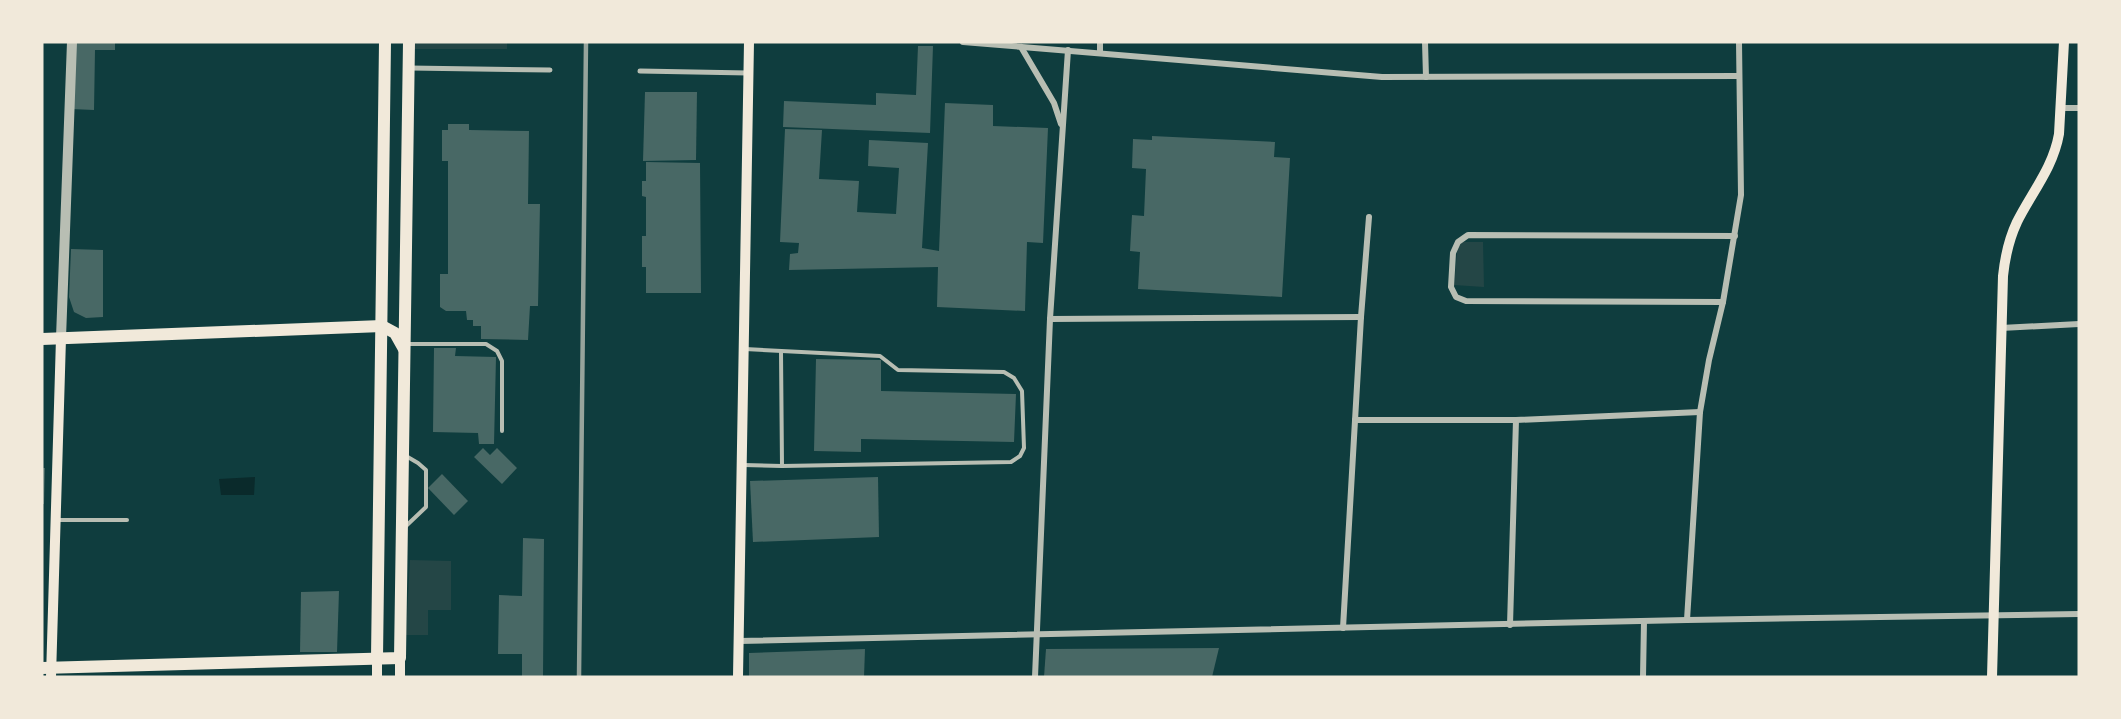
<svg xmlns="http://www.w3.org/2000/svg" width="2121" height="719" font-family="Roboto,sans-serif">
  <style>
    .green { fill: #244646 }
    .water { fill: #0a2a2b }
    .building { fill: #486865 }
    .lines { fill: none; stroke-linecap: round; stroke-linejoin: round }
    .service { stroke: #b8beb3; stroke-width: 4 }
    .pedestrian { stroke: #b8beb3; stroke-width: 5 }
    .minor { stroke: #b8beb3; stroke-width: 6 }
    .tertiary { stroke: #b8beb3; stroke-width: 10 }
    .secondary { stroke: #f1e9da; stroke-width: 10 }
    .primary { stroke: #f1e9da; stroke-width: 12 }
    .rail { stroke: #97a49c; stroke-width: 4.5 }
  </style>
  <rect width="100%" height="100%" fill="#0f3d3e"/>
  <g class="green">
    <polygon points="414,42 507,42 507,49 413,49"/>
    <polygon points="1458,242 1483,242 1484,287 1454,285"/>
    <polygon points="410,560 451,561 451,610 428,610 428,635 406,635"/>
  </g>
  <polygon class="water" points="255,477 254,495 221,495 219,479"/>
  <g class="building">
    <polygon points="74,42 115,42 115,50 95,50 94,110 71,109"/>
    <polygon points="918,46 933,46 930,133 783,127 784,101 876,105 876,93 916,95"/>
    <polygon points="645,92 697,92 696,160 643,161"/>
    <polygon points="945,103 993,105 993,126 1048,128 1043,243 1027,242 1025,311 937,307 938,267 789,270 790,254 798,253 799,243 780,242 785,129 822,130 819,179 859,181 857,212 896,214 899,168 868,166 869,140 928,143 922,248 939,251"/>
    <polygon points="448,124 469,124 469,130 529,131 528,204 540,204 538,306 530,306 528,340 481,339 481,326 473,326 473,320 467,320 466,311 446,311 440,307 440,274 448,274 448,161 442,161 442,130 448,130"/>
    <polygon points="1152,136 1275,142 1274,157 1290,158 1282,297 1138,289 1140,252 1130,251 1132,215 1144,216 1146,169 1132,168 1133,139 1152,140"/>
    <polygon points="646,162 700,163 701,293 646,293 646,267 642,267 642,236 646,236 646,197 642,196 642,181 646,181"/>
    <polygon points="71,249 103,250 103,317 86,318 74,312 69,297"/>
    <polygon points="434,348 456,348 455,356 496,357 494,444 479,444 478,433 433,432"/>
    <polygon points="816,359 881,360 881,391 1016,394 1014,442 861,439 861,452 814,451"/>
    <polygon points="483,448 490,455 497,448 517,468 502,484 474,457"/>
    <polygon points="42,468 45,468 44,504 42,504"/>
    <polygon points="442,474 468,501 454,515 428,488"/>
    <polygon points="878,477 879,537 753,542 750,481"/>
    <polygon points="523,538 544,539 543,677 522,677 522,654 498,654 499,595 522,596"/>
    <polygon points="339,591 337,652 300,652 301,592"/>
    <polygon points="1219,648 1212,677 1044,677 1046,649"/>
    <polygon points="865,649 864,677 749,677 749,653"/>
  </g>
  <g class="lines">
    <g class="service">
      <polyline points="405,344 486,344 497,351 502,361 502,431"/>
      <polyline points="781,352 782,466"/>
      <polyline points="406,456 418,463 426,470 426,507 406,526"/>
      <polyline points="743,465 782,466 1011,462 1020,456 1024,448 1022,391 1014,378 1004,372 898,370 880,356 745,349"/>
      <polyline points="56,520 127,520"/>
    </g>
    <g class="pedestrian">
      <polyline points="410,68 550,70"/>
      <polyline points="640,71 748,73"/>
    </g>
    <g class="minor">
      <polyline points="963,42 1382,77 1739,76"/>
      <polyline points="1425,42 1426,77"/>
      <polyline points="1021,47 1054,103 1061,124"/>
      <polyline points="1100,53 1100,42"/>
      <polyline points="2061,108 2079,108"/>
      <polyline points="1723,302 1466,301 1456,297 1451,287 1453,253 1458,242 1468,235 1735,236"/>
      <polyline points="1050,319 1361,317"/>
      <polyline points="2001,328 2079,324"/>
      <polyline points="1355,420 1516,420 1700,412"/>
      <polyline points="1687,620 1700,412 1709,360 1723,302 1741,195 1739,42"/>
      <polyline points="1510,625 1516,420"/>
      <polyline points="1343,628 1361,317 1369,217"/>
      <polyline points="739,641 1687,620 2079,614"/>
      <polyline points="1035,677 1050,319 1068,50"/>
      <polyline points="1643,677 1644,621"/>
    </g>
    <polyline class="tertiary" points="61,338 72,42"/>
    <g class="secondary">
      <polyline points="51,677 61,338"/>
      <polyline points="377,677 377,658"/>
      <polyline points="400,677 400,658"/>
      <polyline points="738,677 749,42"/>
      <path d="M1992,677l11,-401c2,-19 6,-37 14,-54 15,-30 36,-54 42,-88l5,-92"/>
    </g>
    <g class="primary">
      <polyline points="42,339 382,326 395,333 404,349"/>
      <polyline points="377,658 385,42"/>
      <polyline points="42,668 400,658 409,42"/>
    </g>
    <polyline class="rail" points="579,677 586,42"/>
  </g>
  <rect width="2121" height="719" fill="none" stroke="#f1e9da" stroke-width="87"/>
</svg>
